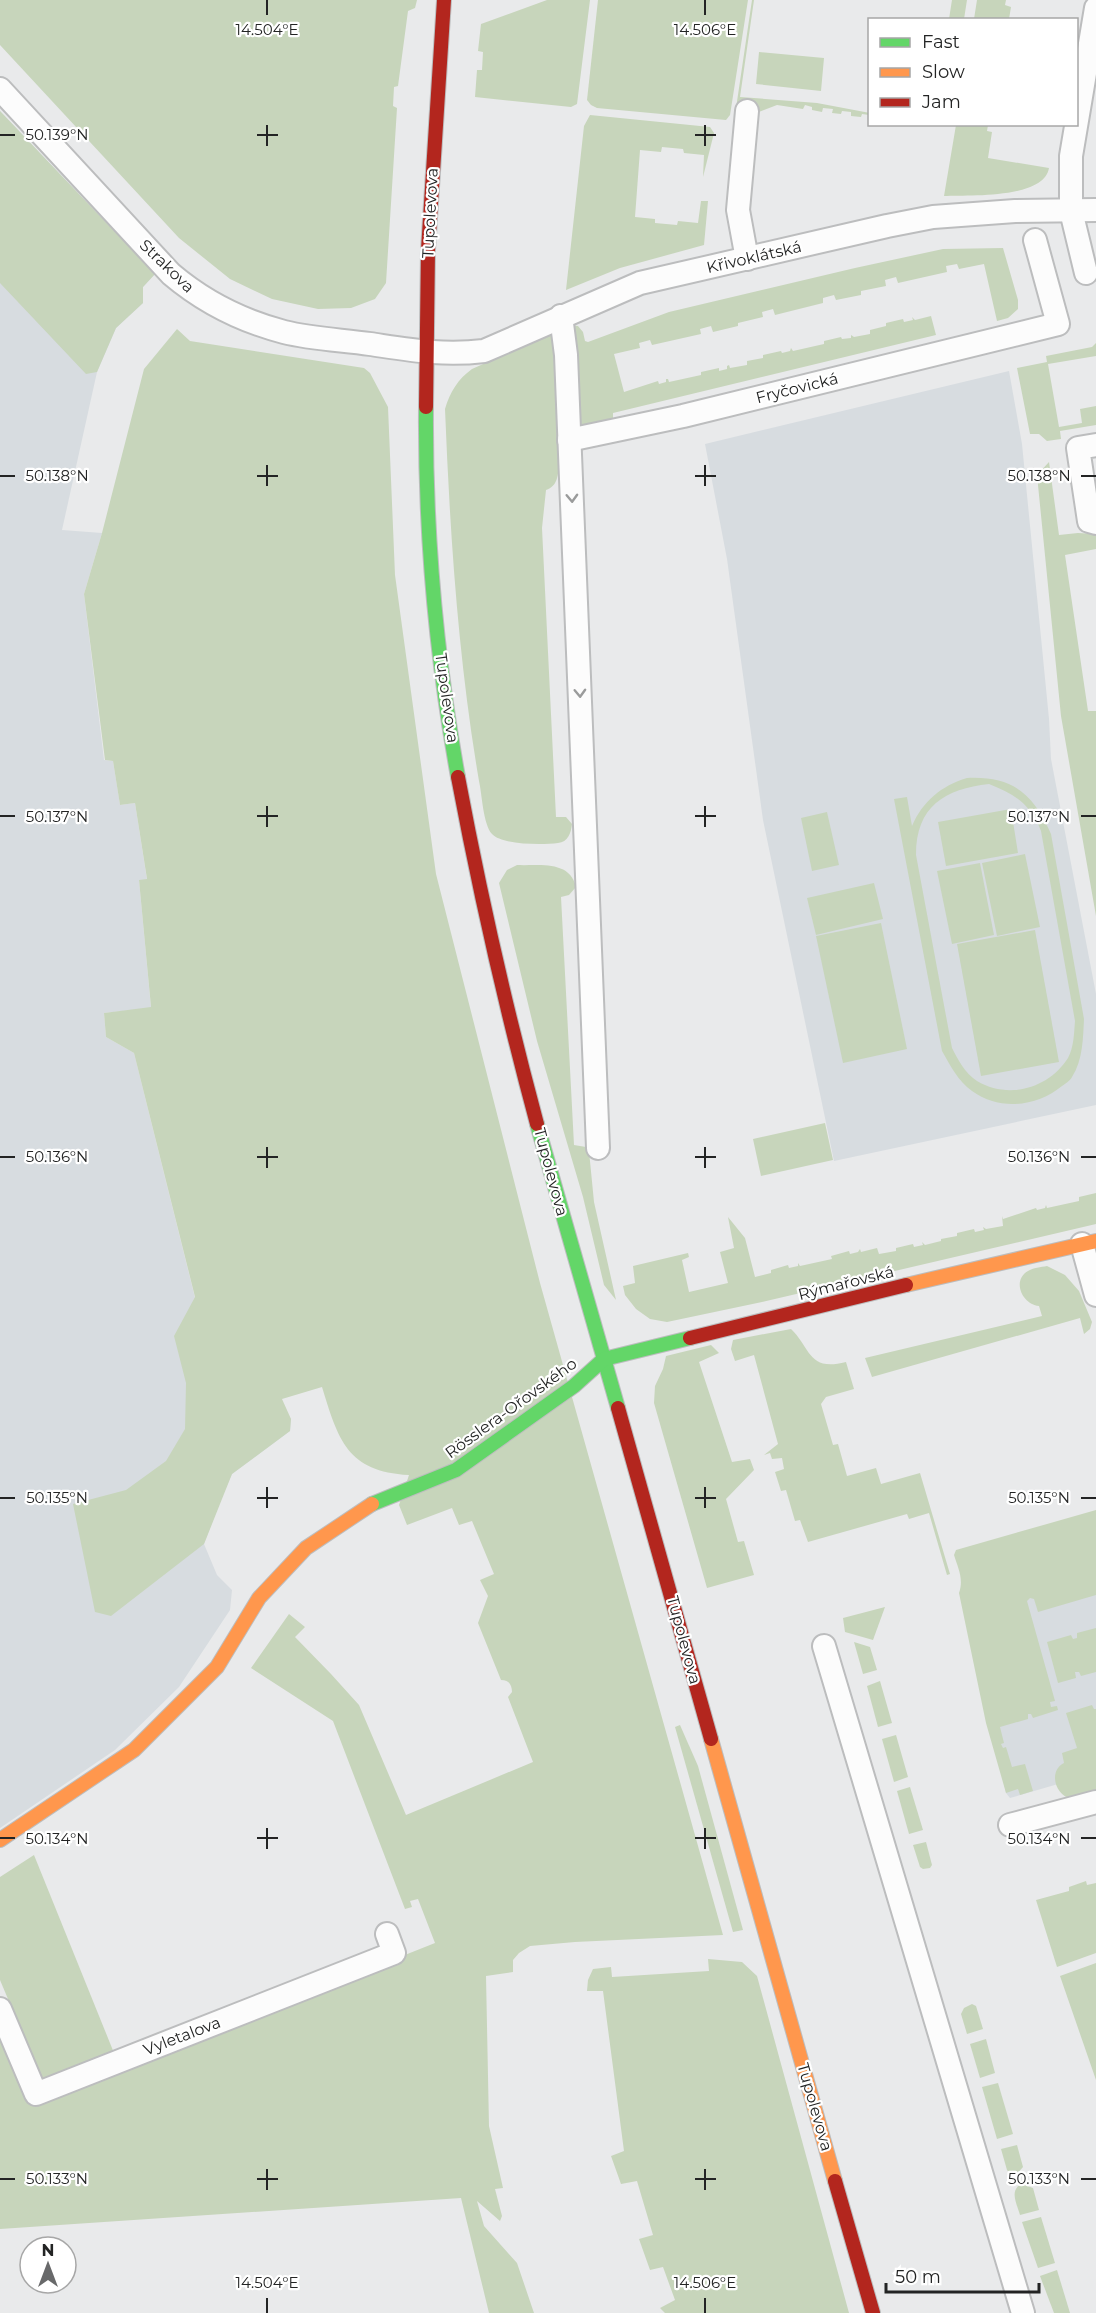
<svg xmlns="http://www.w3.org/2000/svg" width="1096" height="2313" font-family="Montserrat,sans-serif">
  <style>
    .built { fill: #d7dce0 }
    .green { fill: #c7d5bb; fill-rule: evenodd }
    .lines { fill: none; stroke-linecap: round; stroke-linejoin: round }
    .street-casing { stroke: #bcbdbe; stroke-width: 26 }
    .fast-casing { stroke: #bcbdbe; stroke-width: 16 }
    .slow-casing { stroke: #bcbdbe; stroke-width: 16 }
    .jam-casing { stroke: #bcbdbe; stroke-width: 16 }
    .street { stroke: #fcfcfc; stroke-width: 22 }
    .fast { stroke: #63d668; stroke-width: 14 }
    .slow { stroke: #ff974d; stroke-width: 14 }
    .jam { stroke: #b3261e; stroke-width: 14 }
    .oneway { stroke: #9a9b9b }
    .ticks { fill: none; stroke: #232424; stroke-width: 2 }
    .labels { text-anchor: middle; dominant-baseline: central; stroke-width: 4.5; stroke-linejoin: round; paint-order: stroke }
    .street-label { font-size: 16px; fill: #232424; stroke: #fff }
    .ticks-label { font-size: 15px; text-anchor: middle; fill: #232424; stroke: #fff; stroke-width: 4.5; stroke-linejoin: round; paint-order: stroke }
  </style>
  <rect width="100%" height="100%" fill="#e9eaeb"/>
  <g class="built">
    <polygon points="0,111 155,274 143,287 143,303 116,328 97,372 62,530 102,533 84,594 104,760 113,761 120,805 135,803 147,880 139,880 151,1008 104,1013 106,1037 134,1053 195,1298 291,1419 290,1431 232,1474 221,1499 204,1544 217,1575 232,1590 230,1610 179,1687 115,1750 0,1828"/>
    <polygon points="1009,371 1022,444 1049,719 1051,759 1096,994 1096,1105 834,1161 763,820 727,559 705,444"/>
    <polygon points="1096,1551 1096,1773 1010,1798 1006,1793 962,1584"/>
  </g>
  <g class="green">
    <polygon points="0,0 417,0 415,8 408,11 398,86 394,87 393,106 397,108 386,283 375,299 351,308 318,309 272,299 230,279 179,238 0,45"/>
    <polygon points="547,0 590,0 577,104 571,107 475,97 477,70 482,70 483,52 478,51 481,24"/>
    <polygon points="598,0 748,0 730,115 726,120 597,108 591,105 587,100"/>
    <polygon points="752,0 754,0 740,97 817,103 870,113 869,115 862,114 861,117 851,116 851,112 842,111 841,114 832,113 833,109 823,108 822,112 812,110 812,107 805,105 803,109 777,105 738,120 735,115"/>
    <polygon points="952,0 967,0 964,19 949,19"/>
    <polygon points="977,0 1006,0 1005,5 1011,7 1009,19 974,19"/>
    <polygon points="759,52 824,58 821,91 756,84"/>
    <polygon points="0,111 155,274 143,287 143,303 116,328 97,372 86,374 0,283"/>
    <polygon points="590,115 710,127 714,133 703,177 704,155 684,153 683,149 662,147 661,152 640,150 635,217 655,219 655,223 677,225 678,221 698,223 701,201 708,201 704,245 620,268 566,290 584,126"/>
    <path d="M956,125h32l-1,6 5,1 -4,26 61,10c-5,31 -80,27 -105,28z"/>
    <path d="M1003,248l15,52v9l-10,9 -11,3 -13,-57 -25,5 -2,-5 -11,2 1,6 -49,11 -2,-6 -11,3 1,6 -25,5v4l-25,5 -2,-5 -11,3v5l-48,12 -2,-6 -11,3 1,5 -25,6v3l-25,6 -2,-6 -11,3 1,5 -49,11 -2,-5 -11,3 1,5 -26,6 10,38 34,-11 1,3 7,-2v-3h2l1,3 32,-7v-3l18,-4v3l8,-2v-3l2,-1 1,3 17,-3v-4l16,-3v-3l18,-4 1,2 8,-2 1,-3 2,3 31,-7v-3l17,-4 1,2 9,-1v-3l3,2 16,-3v-4l16,-4v-3l17,-4 1,3 9,-2 -1,-3 3,3 16,-4 5,19 -323,78v6l-54,45c-1,11 -1,22 -13,26l-4,38 14,289h10l6,7c-1,9 -4,18 -14,19 -16,2 -56,2 -66,-9 -9,-10 -10,-40 -13,-53 -21,-123 -29,-247 -34,-372 5,-17 13,-30 27,-40l99,-44 7,1 5,6 2,9 3,1 81,-30 186,-44 88,-19z"/>
    <path d="M177,329l13,12 174,27 6,5 18,34 7,168 41,299 104,409 183,652 -148,7 -45,4 -11,7 -6,7v12l-27,4 3,150 14,62 -8,1 7,27 -2,5 -23,-20 7,25 33,37 17,50h-45l-28,-115 -461,31v-209l35,82 400,-159 -17,-44 -8,2 2,6 -7,2 -72,-188 -82,-53 38,-54 16,13 -10,10 36,37 28,31 47,110 127,-53 -25,-65 4,-5c0,-7 -3,-12 -11,-12l-23,-57 10,-27 -8,-16 14,-6 -22,-53 -13,4 -7,-17 -45,17 -8,-20 10,-30c-62,-3 -71,-36 -87,-88l-40,12 9,20 -1,12 -58,43 -28,70 -93,72 -16,-4 -22,-108 53,-14 40,-29 19,-32 1,-46 -12,-47 21,-39 -61,-244 -28,-16 -2,-24 47,-6 -12,-127 8,-1 -12,-76 -15,2 -7,-44 -8,-1 -21,-166 18,-61 42,-164z"/>
    <polygon points="1096,343 1096,356 1048,364 1059,427 1082,423 1080,409 1096,406 1096,425 1060,431 1061,439 1047,441 1039,434 1030,434 1017,368 1047,362 1046,356 1092,347"/>
    <polygon points="1049,462 1059,535 1078,533 1096,534 1096,549 1065,555 1088,711 1096,711 1096,916 1061,716 1037,475"/>
    <path d="M967,778c45,-2 66,15 84,56l33,185c-1,19 -1,41 -12,58 -2,4 -7,7 -10,9 -25,21 -63,25 -90,5 -14,-10 -22,-26 -30,-40l-48,-252 13,-2 5,29c11,-25 29,-40 55,-48zM989,784c26,10 42,21 52,47l34,190c-1,12 -1,26 -7,37 -19,30 -59,42 -91,23 -12,-8 -19,-21 -25,-33l-36,-193c0,-49 29,-66 73,-71z"/>
    <polygon points="1011,809 1018,853 946,866 938,822"/>
    <polygon points="827,812 839,865 812,871 801,818"/>
    <polygon points="1025,854 1040,927 997,936 982,863"/>
    <polygon points="980,863 994,935 952,944 937,871"/>
    <path d="M517,865c22,1 53,-5 59,22l-7,8 -8,2 13,248 12,2 3,4 5,51 22,98 -12,-15 -21,-88 -46,-156 -38,-158 8,-13z"/>
    <polygon points="874,883 883,919 816,935 807,898"/>
    <polygon points="881,923 907,1049 843,1063 816,936"/>
    <polygon points="1035,930 1059,1062 981,1076 957,944"/>
    <polygon points="825,1123 833,1160 761,1176 753,1139"/>
    <polygon points="1096,1193 1096,1224 762,1302 667,1322 650,1319 636,1309 625,1295 623,1286 635,1283 633,1266 688,1253 689,1257 682,1260 689,1292 728,1283 720,1252 734,1248 728,1217 745,1238 755,1277 771,1273 771,1270 788,1265 789,1268 798,1266 798,1263 800,1266 832,1259 831,1256 849,1251 850,1254 858,1252 860,1249 861,1252 877,1248 879,1254 896,1251 896,1248 913,1244 914,1247 923,1245 922,1242 925,1245 941,1241 941,1239 957,1236 957,1233 974,1229 975,1232 984,1230 983,1227 986,1229 1003,1226 1002,1216 1003,1219 1036,1208 1037,1210 1045,1208 1046,1205 1047,1208 1079,1201 1079,1197"/>
    <path d="M1047,1266l18,9 14,16 13,31 -2,7 -6,5 -4,-16 -208,59 -7,-19 177,-42 -3,-10c-16,-1 -28,-25 -11,-35 5,-3 13,-4 19,-5z"/>
    <path d="M791,1329c20,19 17,43 55,33l8,27 -28,8 -5,7 12,41 5,-1 9,32 29,-8 5,16 39,-11 30,101 -3,1 -18,-62 -20,6 -2,-5 -99,28 -8,-22 -5,1 -9,-31 -5,1 -6,-19 9,-3 -2,-11 -10,1 -2,-6 -6,2 14,-11 -24,-89 -19,6 -4,-12 2,-9z"/>
    <polygon points="711,1345 719,1353 699,1362 732,1462 750,1459 754,1470 726,1499 738,1542 744,1541 754,1575 707,1588 654,1403 655,1386 663,1369 666,1356"/>
    <path d="M1096,1510v85l-58,17 -4,-13 -4,-1 -3,3 28,100 -5,1 1,5 6,-1 1,4 -25,8 -2,-4h-3v5l-28,8 4,16 -3,1 2,4 3,-1 6,20 13,-3 8,27 -13,4 -2,-6 -12,4 -20,-70 -27,-130c5,-14 -1,-25 -5,-38l2,-5z"/>
    <polygon points="885,1607 873,1640 845,1632 843,1618"/>
    <polygon points="1096,1628 1096,1672 1081,1676 1079,1672 1075,1672 1076,1678 1058,1683 1047,1642 1071,1635 1073,1639 1077,1638 1077,1633"/>
    <polygon points="854,1642 870,1647 877,1670 863,1674"/>
    <polygon points="880,1681 892,1723 878,1727 867,1686"/>
    <path d="M1092,1705l2,4h2v87c-7,1 -17,5 -24,3 -17,-3 -24,-28 -8,-36l-2,-10 15,-5 -11,-35z"/>
    <polygon points="680,1725 698,1766 743,1930 733,1932 675,1727"/>
    <polygon points="896,1735 908,1777 894,1782 882,1739"/>
    <polygon points="910,1787 923,1830 909,1834 897,1791"/>
    <polygon points="926,1842 932,1865 930,1868 923,1869 920,1867 913,1845"/>
    <polygon points="34,1855 114,2053 43,2082 0,1980 0,1877"/>
    <polygon points="1086,1881 1087,1885 1096,1883 1096,1953 1057,1967 1036,1900 1069,1891 1069,1887"/>
    <polygon points="708,1959 742,1962 757,1976 849,2313 665,2313 660,2308 675,2300 663,2267 650,2270 639,2239 653,2235 637,2181 621,2184 611,2156 624,2151 603,1991 587,1991 588,1980 593,1969 611,1967 612,1977 709,1971"/>
    <polygon points="1096,1963 1096,2080 1060,1976"/>
    <polygon points="972,2004 976,2006 983,2029 967,2034 961,2014 964,2008"/>
    <polygon points="986,2039 995,2073 980,2078 970,2044"/>
    <polygon points="998,2083 1013,2134 997,2139 982,2087"/>
    <polygon points="1017,2145 1023,2167 1016,2175 1010,2174 1007,2170 1001,2149"/>
    <path d="M1021,2184l12,4 6,22 -19,5c-3,-11 -11,-24 1,-31z"/>
    <polygon points="1041,2217 1055,2263 1038,2268 1022,2222"/>
    <polygon points="1057,2270 1070,2313 1054,2313 1040,2276"/>
  </g>
  <g class="lines">
    <g class="street-casing">
      <g id="street">
        <path d="M0,89l171,185c33,28 71,47 113,58 28,7 58,8 86,12 41,6 73,12 114,7l156,-68 247,-57 46,-9 82,-6 81,-1"/>
        <polyline points="747,259 738,210 747,111"/>
        <polyline points="1086,273 1071,211 1071,156 1096,8"/>
        <polyline points="561,316 566,355 598,1148"/>
        <polyline points="569,440 683,416 1058,324 1035,240"/>
        <polyline points="1096,445 1078,448 1089,521 1096,523"/>
        <polyline points="1082,1244 1096,1295"/>
        <polyline points="824,1646 1023,2313"/>
        <polyline points="1010,1825 1096,1802"/>
        <polyline points="0,2009 36,2094 394,1953 387,1934"/>
      </g>
    </g>
    <g class="fast-casing">
      <g id="fast">
        <path d="M426,407c-1,123 10,249 32,370"/>
        <polyline points="537,1124 618,1408"/>
        <polyline points="372,1504 456,1470 574,1386 604,1359 690,1338"/>
      </g>
    </g>
    <g class="slow-casing">
      <g id="slow">
        <polyline points="906,1285 1096,1241"/>
        <polyline points="711,1739 835,2181"/>
        <polyline points="0,1840 134,1750 217,1667 259,1598 306,1548 372,1504"/>
      </g>
    </g>
    <g class="jam-casing">
      <g id="jam">
        <polyline points="426,407 428,250 444,0"/>
        <path d="M458,777c22,117 48,232 79,347"/>
        <polyline points="690,1338 906,1285"/>
        <polyline points="618,1408 711,1739"/>
        <polyline points="835,2181 873,2313"/>
      </g>
    </g>
    <use href="#street" class="street"/>
    <use href="#fast" class="fast"/>
    <use href="#slow" class="slow"/>
    <use href="#jam" class="jam"/>
  </g>
  <defs><path id="oneway-chevron" d="M-2-3.5L2.5 0L-2 3.5" fill="none" stroke-width="1.6" stroke-linecap="round" stroke-linejoin="round" transform="scale(1.5)"/></defs>
  <g class="oneway">
    <use href="#oneway-chevron" transform="translate(572 498) rotate(88)"/>
    <use href="#oneway-chevron" transform="translate(580 693) rotate(88)"/>
  </g>
  <path class="ticks" d="M267,0v15M705,0v15M267,125v21M705,125v21M0,135h15M257,135h21M695,135h21M267,465v21M705,465v21M0,476h15M257,476h21M695,476h21M1081,476h15M267,806v21M705,806v21M0,816h15M257,816h21M695,816h21M1081,816h15M267,1147v21M705,1147v21M0,1157h15M257,1157h21M695,1157h21M1081,1157h15M267,1487v21M705,1487v21M0,1498h15M257,1498h21M695,1498h21M1081,1498h15M267,1828v21M705,1828v21M0,1838h15M257,1838h21M695,1838h21M1081,1838h15M267,2169v21M705,2169v21M0,2179h15M257,2179h21M695,2179h21M1081,2179h15M267,2298v15M705,2298v15"/>
  <g class="labels">
    <g class="street-label">
      <text transform="translate(430 213) rotate(-87)">Tupolevova</text>
      <text transform="translate(754 257) rotate(-13)">Křivoklátská</text>
      <text transform="translate(167 266) rotate(44)">Strakova</text>
      <text transform="translate(797 388) rotate(-14)">Fryčovická</text>
      <text transform="translate(447 698) rotate(82)">Tupolevova</text>
      <text transform="translate(551 1172) rotate(75)">Tupolevova</text>
      <text transform="translate(846 1283) rotate(-14)">Rýmařovská</text>
      <text transform="translate(511 1408) rotate(-36)">Rösslera-Ořovského</text>
      <text transform="translate(684 1640) rotate(75)">Tupolevova</text>
      <text transform="translate(182 2036) rotate(-21)">Vyletalova</text>
      <text transform="translate(815 2107) rotate(74)">Tupolevova</text>
    </g>
  </g>
  <g class="ticks-label">
    <text x="267" y="35">14.504°E</text>
    <text x="705" y="35">14.506°E</text>
    <text x="57" y="140">50.139°N</text>
    <text x="57" y="481">50.138°N</text>
    <text x="1039" y="481">50.138°N</text>
    <text x="57" y="822">50.137°N</text>
    <text x="1039" y="822">50.137°N</text>
    <text x="57" y="1162">50.136°N</text>
    <text x="1039" y="1162">50.136°N</text>
    <text x="57" y="1503">50.135°N</text>
    <text x="1039" y="1503">50.135°N</text>
    <text x="57" y="1844">50.134°N</text>
    <text x="1039" y="1844">50.134°N</text>
    <text x="57" y="2184">50.133°N</text>
    <text x="1039" y="2184">50.133°N</text>
    <text x="267" y="2288">14.504°E</text>
    <text x="705" y="2288">14.506°E</text>
  </g>
  <rect x="868" y="18" width="210" height="108" fill="#ffffff" stroke="#a7a7a7" stroke-width="1.5"/>
  <rect x="880" y="38" width="30" height="9" fill="#63d668" stroke="#a7a7a7" stroke-width="1.5"/>
  <text x="922" y="48" font-size="18" fill="#232424">Fast</text>
  <rect x="880" y="68" width="30" height="9" fill="#ff974d" stroke="#a7a7a7" stroke-width="1.5"/>
  <text x="922" y="78" font-size="18" fill="#232424">Slow</text>
  <rect x="880" y="98" width="30" height="9" fill="#b3261e" stroke="#a7a7a7" stroke-width="1.5"/>
  <text x="922" y="108" font-size="18" fill="#232424">Jam</text>
  <g transform="translate(48 2265)"><circle r="28" fill="#ffffff" stroke="#a7a7a7" stroke-width="1.5"/>
  <path d="M0-4.5L10 22L0 15L-10 22Z" fill="#68696a"/>
  <text y="-9" font-size="16" font-weight="bold" text-anchor="middle" fill="#232424">N</text>
  </g>
  <path d="M886 2283v9h153v-9" fill="none" stroke="#232424" stroke-width="3"/>
  <text x="895" y="2283" font-size="18" fill="#232424" stroke="#ffffff" stroke-width="4.5" paint-order="stroke">50 m</text>
</svg>
